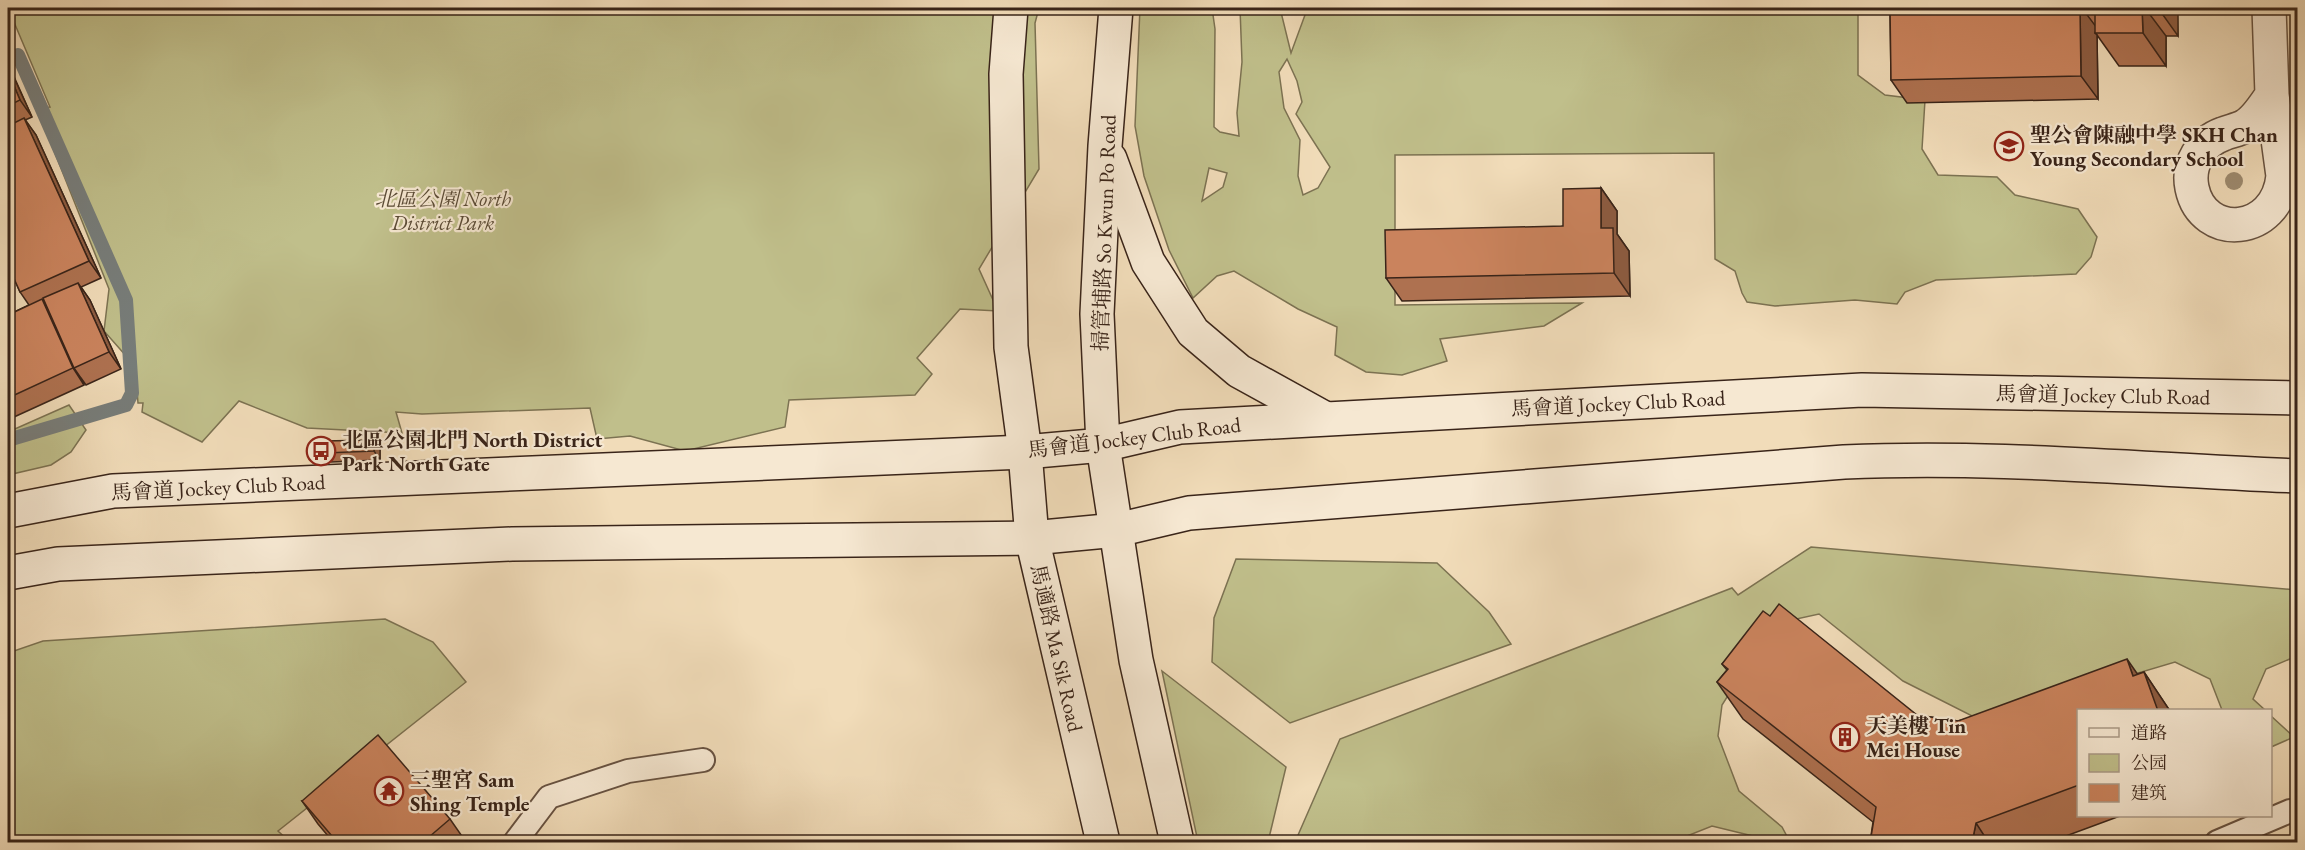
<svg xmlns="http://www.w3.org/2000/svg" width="2305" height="850" font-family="'EB Garamond','Noto Serif SC',serif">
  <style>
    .green { fill: #c0bf8b; stroke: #7c7252; stroke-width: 1.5; fill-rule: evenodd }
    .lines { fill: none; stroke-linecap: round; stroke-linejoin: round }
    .stream { stroke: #777d7a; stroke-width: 14 }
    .service-casing { stroke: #675241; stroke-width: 26 }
    .minor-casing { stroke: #675241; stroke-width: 36 }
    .secondary-casing { stroke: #392419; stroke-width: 36 }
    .service { stroke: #f6e8d2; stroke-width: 22 }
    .minor { stroke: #f6e8d2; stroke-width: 33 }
    .secondary { stroke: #f6e8d2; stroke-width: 33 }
    .tree { fill: #9e8c71 }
    .wall { fill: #ae7150; stroke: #392419; stroke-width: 1.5 }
    .shaded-wall { fill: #8d5c41; stroke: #392419; stroke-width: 1.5 }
    .building { fill: #ca835d; stroke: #392419; stroke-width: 1.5 }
    .labels { text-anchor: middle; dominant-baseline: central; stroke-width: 4.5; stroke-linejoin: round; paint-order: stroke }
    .poi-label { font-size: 21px; font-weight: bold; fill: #392419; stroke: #f6e8d2; text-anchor: start }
    .park-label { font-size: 21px; font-style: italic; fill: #5b4b36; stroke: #f6e8d2 }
    .street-label { font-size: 21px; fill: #392419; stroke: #f6e8d2 }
  </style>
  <rect width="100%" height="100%" fill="#f1dcb9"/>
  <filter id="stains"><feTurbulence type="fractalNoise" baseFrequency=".00333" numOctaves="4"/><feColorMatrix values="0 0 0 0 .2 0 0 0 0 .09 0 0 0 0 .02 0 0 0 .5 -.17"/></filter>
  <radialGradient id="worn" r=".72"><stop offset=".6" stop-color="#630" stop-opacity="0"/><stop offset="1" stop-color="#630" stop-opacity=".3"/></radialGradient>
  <g class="green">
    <polygon points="8,8 1039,8 1035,23 1039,169 979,269 998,311 960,309 917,358 932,374 915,395 789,400 785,427 685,451 630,436 597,439 590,408 422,414 396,412 402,433 307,428 239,401 202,442 142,412 143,403 138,403 135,366 104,331 109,289 37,108 50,107"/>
    <path d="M1140,8h72l3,21 -1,98 6,5 19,4 -2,-23 5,-51 -2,-54h40l11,45 14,-38 -2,-7h555v67l27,20 40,5 -3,49 16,26 59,2 18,18 63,14 19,28 -6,20 -15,17 -140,6 -31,12 -8,12 -42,-4 -80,6 -28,-4 -5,-9 -7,-22 -20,-12 -1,-106 -319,2v150l187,-2 -38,23 -104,13 7,22 -45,14 -36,-3 -31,-17 2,-28 -39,-18 -64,-38 -17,5 -24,22 -24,-48 -25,-74 -9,-50zM1287,59l10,22 5,21 -6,12 34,53 -12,21 -15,7 -5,-19 2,-36 -16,-32 -5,-36zM1209,168l18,5 -4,14 -21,14z"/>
    <polygon points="69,405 86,430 71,452 51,465 8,475 8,432"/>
    <polygon points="1811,547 2297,590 2297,656 2266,669 2253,699 2265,710 2222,710 2210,679 2175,662 1980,720 1903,681 1819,614 1764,626 1750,661 1722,705 1718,736 1739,791 1782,827 1790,842 1765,842 1761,838 1712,826 1672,842 1295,842 1340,739 1732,588 1738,595"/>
    <polygon points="1236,559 1437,563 1489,612 1511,644 1290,723 1212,662 1214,618"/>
    <polygon points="385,619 433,642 466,682 278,831 290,842 8,842 8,653 43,641"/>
    <polygon points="1162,671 1286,767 1268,842 1198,842"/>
    <polygon points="2270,716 2271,716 2294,737 2271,747"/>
  </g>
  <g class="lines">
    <polyline class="stream" points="8,440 126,405 132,393 126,300 18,55"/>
    <g class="service-casing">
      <g id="service">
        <polyline points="515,842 549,797 628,771 703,760"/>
        <polyline points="2217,842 2290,811 2298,812"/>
      </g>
    </g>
    <g class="minor-casing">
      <path id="minor" d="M2269,8l3,87 11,81c-6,60 -80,65 -91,12 -5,-24 9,-46 31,-54 7,-3 15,-4 22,-8 11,-6 19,-20 27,-31"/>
    </g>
    <g class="secondary-casing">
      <g id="secondary">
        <polyline points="1011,8 1006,74 1011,347 1025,452 1032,538 1103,842"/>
        <polyline points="1116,8 1105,146 1097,314 1103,445 1136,660 1177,842"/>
        <polyline points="1110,159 1148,262 1193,332 1239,371 1324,418"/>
        <polyline points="8,511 113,491 1025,452 1103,445 1180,427 1862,390 2298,398"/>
        <path d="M8,573l50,-9 454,-20 520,-6 85,-8 72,-17 655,-51c152,-7 302,8 454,14"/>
      </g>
    </g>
    <use href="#service" class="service"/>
    <use href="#minor" class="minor"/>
    <use href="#secondary" class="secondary"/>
  </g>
  <circle class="tree" cx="2234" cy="181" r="9"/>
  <g class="wall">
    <polygon points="1890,8 2177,8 2178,36 2166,36 2166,66 2119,66 2097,35 2098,99 1907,103 1891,80"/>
    <polygon points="8,63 32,117 25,120 36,135 101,278 81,287 90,300 121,369 86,385 81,378 84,385 14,417 9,411 12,418 8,420 8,315 29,305 20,292 8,265"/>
    <polygon points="1601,188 1617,211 1617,234 1629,251 1630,296 1402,301 1386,278 1563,226"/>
    <polygon points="374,440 380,448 380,460 331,462 325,453"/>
    <polygon points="1770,616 1917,715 1958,721 2144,672 2170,711 2079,711 2079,816 2120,816 2047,843 1870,843 1873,822 1743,719 1717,682 1727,670 1722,664"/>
    <polygon points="302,801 450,819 466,842 334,843 318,824"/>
  </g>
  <g class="shaded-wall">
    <polygon points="2080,8 2082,8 2097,28 2095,33 2097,35 2098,99 2081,76"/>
    <polygon points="2142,8 2145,8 2166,36 2166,66 2143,33"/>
    <polygon points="2158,8 2178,8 2178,36"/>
    <polygon points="8,63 15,80 8,69"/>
    <polygon points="8,70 16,82 32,117 20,100 8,72"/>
    <polygon points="24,118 36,135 101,278 89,261"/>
    <polygon points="1601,188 1617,211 1617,234 1629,251 1630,296 1614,273 1601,228"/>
    <polygon points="78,283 90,300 121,369 109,352"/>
    <polygon points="42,299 54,316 74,368 81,378 84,385 73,368"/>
    <polygon points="374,440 380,448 380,460 374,451"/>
    <polygon points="2127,659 2152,695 2144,672 2170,711 2158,711 2133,676"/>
    <polygon points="1976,823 1989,843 1972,843"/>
  </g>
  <g class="building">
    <polygon points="1890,8 2080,8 2081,76 1891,80"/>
    <polygon points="2095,8 2142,8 2143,33 2095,33"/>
    <polygon points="8,72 20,100 8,106"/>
    <polygon points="24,118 89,261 20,292 8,265 8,126"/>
    <polygon points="1601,188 1601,228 1613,228 1614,273 1386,278 1385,230 1563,226 1563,189"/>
    <polygon points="78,283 109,352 74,368 43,298"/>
    <polygon points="42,299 73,368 8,398 8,315"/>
    <polygon points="374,440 374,451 325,453 324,441"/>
    <polygon points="1779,604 1917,715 1958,721 2127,659 2133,676 2144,672 2158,711 2079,711 2079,785 1976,823 1972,843 1870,843 1876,807 1717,682 1728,669 1722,664 1763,611 1770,616"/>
    <polygon points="378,735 450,819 422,843 338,843 302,801"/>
  </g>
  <defs>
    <g id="school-ring" transform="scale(1.5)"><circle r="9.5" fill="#f6e8d2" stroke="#8f2418" stroke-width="1.5"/><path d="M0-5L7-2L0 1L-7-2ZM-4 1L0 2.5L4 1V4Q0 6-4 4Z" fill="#8f2418"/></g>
    <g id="bus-ring" transform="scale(1.5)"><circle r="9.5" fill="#f6e8d2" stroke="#8f2418" stroke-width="1.5"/><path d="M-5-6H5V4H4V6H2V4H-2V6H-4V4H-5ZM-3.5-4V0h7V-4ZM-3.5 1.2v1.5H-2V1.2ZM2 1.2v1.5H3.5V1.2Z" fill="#8f2418"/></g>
    <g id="building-ring" transform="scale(1.5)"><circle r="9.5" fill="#f6e8d2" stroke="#8f2418" stroke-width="1.5"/><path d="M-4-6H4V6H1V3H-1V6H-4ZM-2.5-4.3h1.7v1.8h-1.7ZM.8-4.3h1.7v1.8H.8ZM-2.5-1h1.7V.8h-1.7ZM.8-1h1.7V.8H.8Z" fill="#8f2418"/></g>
    <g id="temple-ring" transform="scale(1.5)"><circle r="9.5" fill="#f6e8d2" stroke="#8f2418" stroke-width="1.5"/><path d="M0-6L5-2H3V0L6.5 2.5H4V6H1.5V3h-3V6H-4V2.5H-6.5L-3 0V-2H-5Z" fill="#8f2418"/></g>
  </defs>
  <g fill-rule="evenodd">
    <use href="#school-ring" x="2009" y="146"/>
    <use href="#bus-ring" x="321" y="451"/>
    <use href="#building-ring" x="1845" y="737"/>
    <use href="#temple-ring" x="389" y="791"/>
  </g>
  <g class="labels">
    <g class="poi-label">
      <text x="2030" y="134">聖公會陳融中學 SKH Chan<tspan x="2030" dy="24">Young Secondary School</tspan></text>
      <text x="342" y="439">北區公園北門 North District<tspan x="342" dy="24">Park North Gate</tspan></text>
      <text x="1866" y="725">天美樓 Tin<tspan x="1866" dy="24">Mei House</tspan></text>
      <text x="410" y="779">三聖宮 Sam<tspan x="410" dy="24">Shing Temple</tspan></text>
    </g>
    <g class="park-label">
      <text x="443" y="198">北區公園 North<tspan x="443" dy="24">District Park</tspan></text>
    </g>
    <g class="street-label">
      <text transform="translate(1104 233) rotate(-88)">掃管埔路 So Kwun Po Road</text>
      <text transform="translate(2103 395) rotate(1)">馬會道 Jockey Club Road</text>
      <text transform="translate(1618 403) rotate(-3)">馬會道 Jockey Club Road</text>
      <text transform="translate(1134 437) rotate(-7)">馬會道 Jockey Club Road</text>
      <text transform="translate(218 487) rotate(-3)">馬會道 Jockey Club Road</text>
      <text transform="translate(1057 648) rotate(77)">馬適路 Ma Sik Road</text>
    </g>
  </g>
  <rect width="2305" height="850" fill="none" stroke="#f1dcb9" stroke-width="30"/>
  <rect x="9" y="9" width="2287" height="832" fill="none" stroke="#392419" stroke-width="3"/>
  <rect x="15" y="15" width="2275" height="820" fill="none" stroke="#392419" stroke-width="1.5"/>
  <rect x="2077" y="709" width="195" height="108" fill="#f6e8d2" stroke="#aa9a88" stroke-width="1.5"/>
  <rect x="2089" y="728" width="30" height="9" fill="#f6e8d2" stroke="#aa9a88" stroke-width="1.5"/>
  <text x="2131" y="739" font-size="18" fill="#392419">道路</text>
  <rect x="2089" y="754" width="30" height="18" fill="#c0bf8b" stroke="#aa9a88" stroke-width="1.5"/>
  <text x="2131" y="769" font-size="18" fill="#392419">公园</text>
  <rect x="2089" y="784" width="30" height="18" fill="#ca835d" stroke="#aa9a88" stroke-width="1.5"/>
  <text x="2131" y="799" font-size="18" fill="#392419">建筑</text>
  <rect width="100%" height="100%" filter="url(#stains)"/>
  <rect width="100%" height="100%" fill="url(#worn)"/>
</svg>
